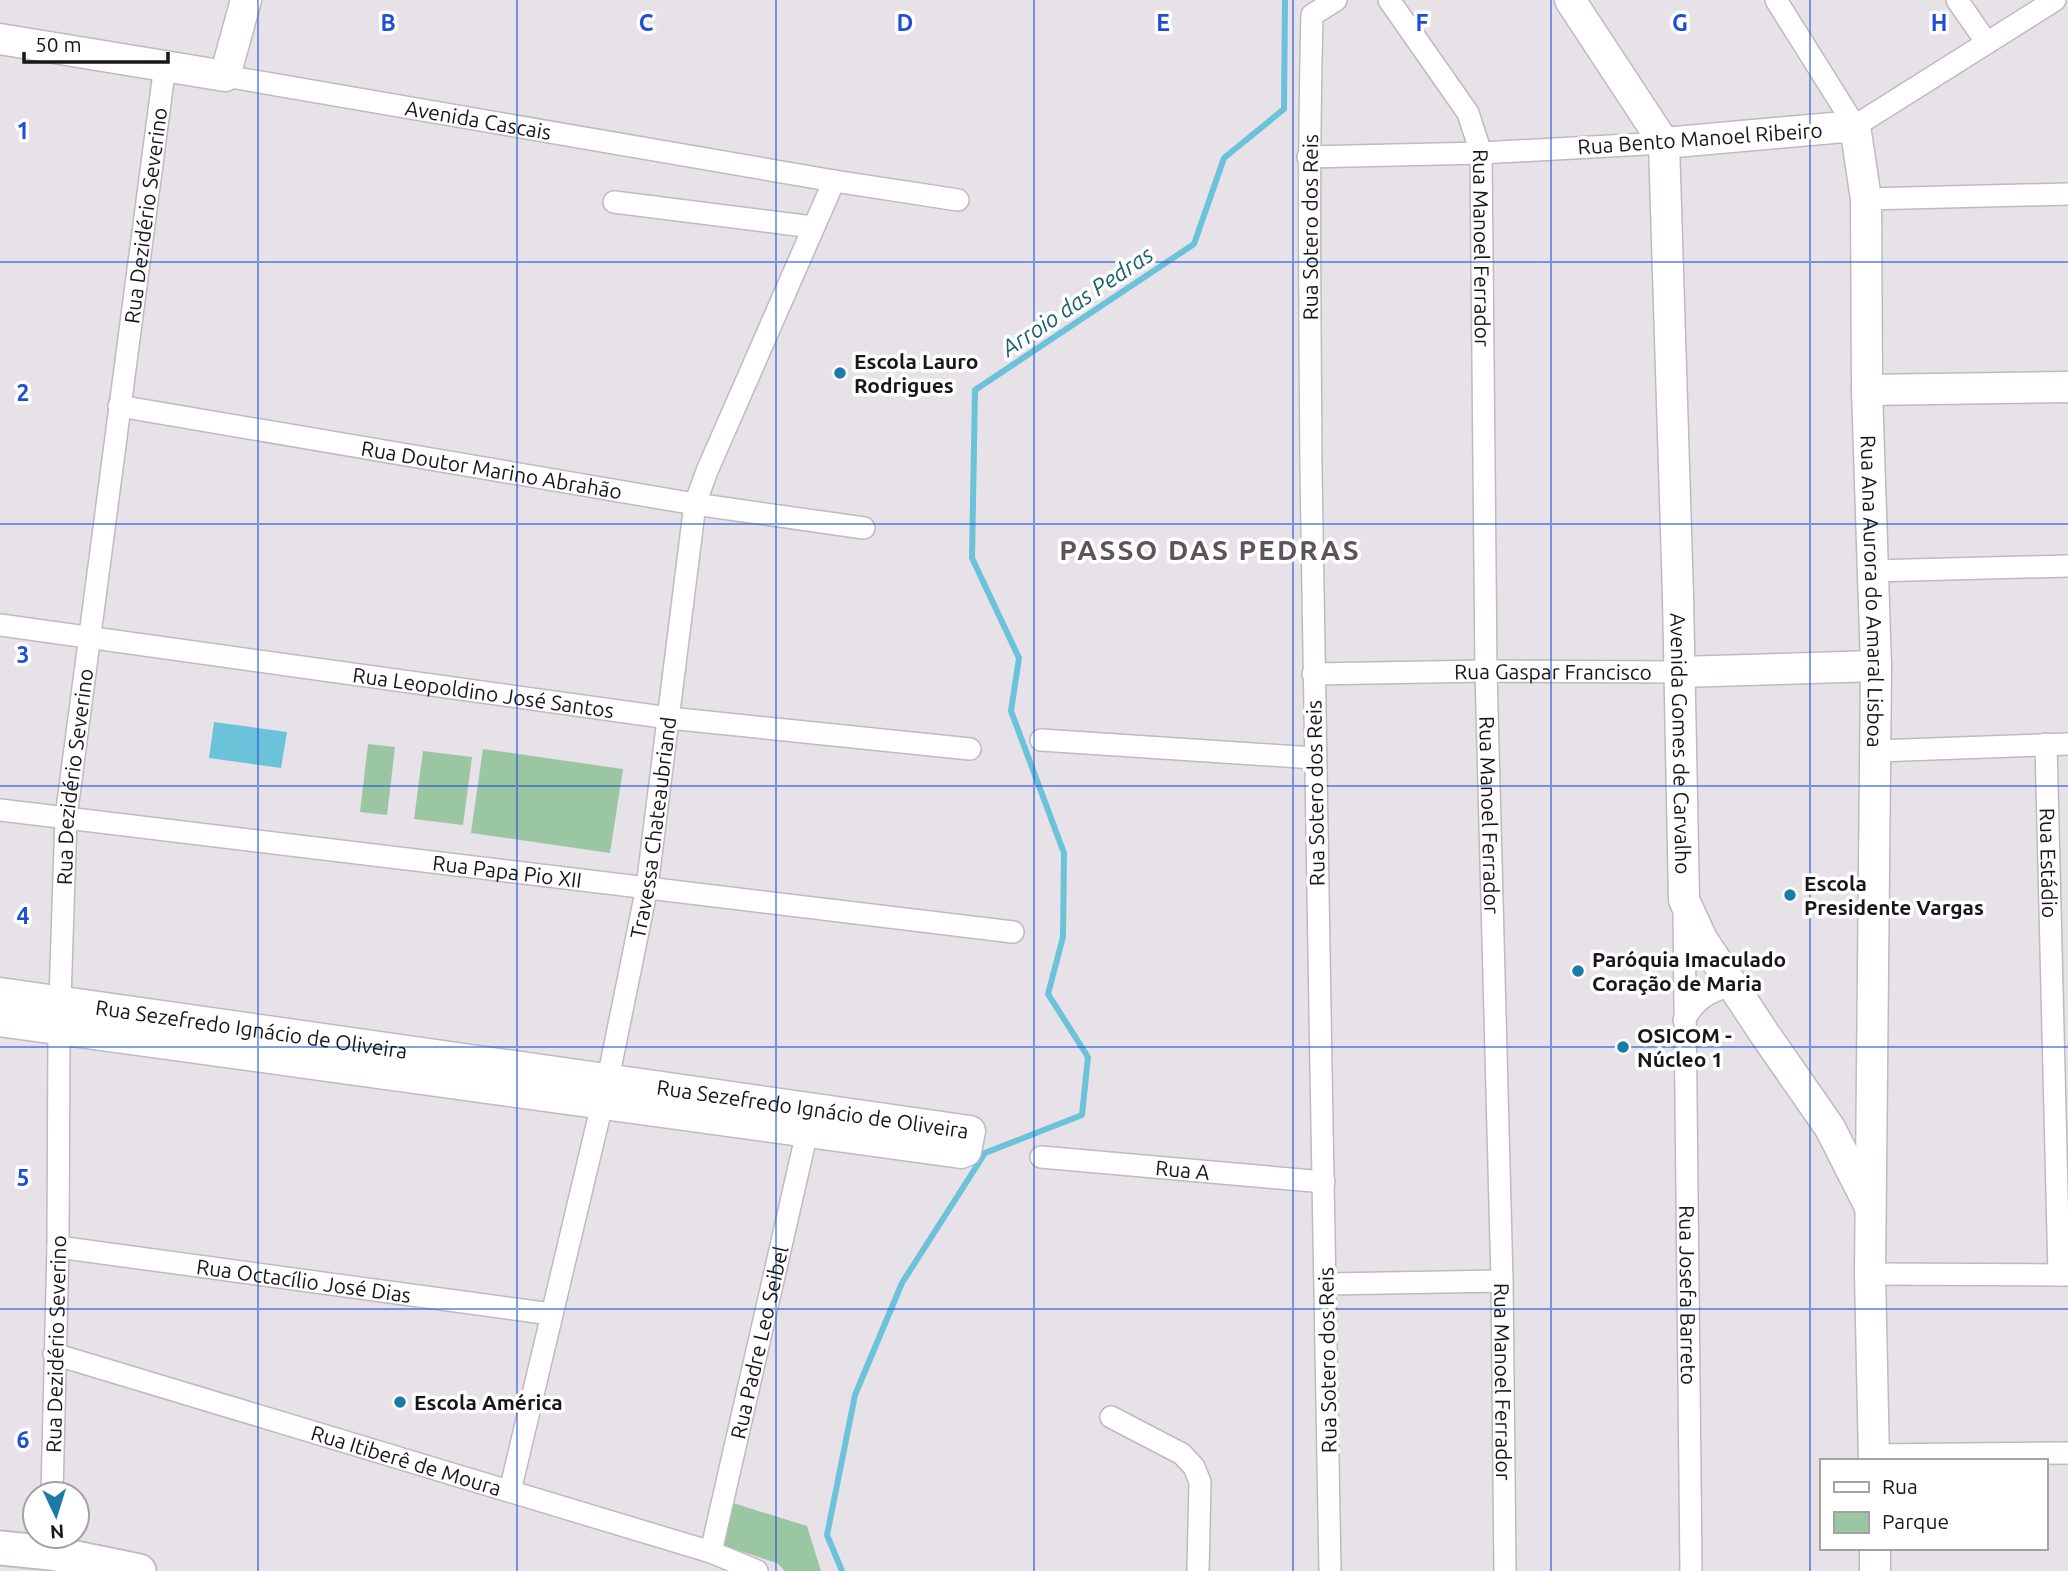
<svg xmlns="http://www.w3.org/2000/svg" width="2068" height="1571" font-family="Ubuntu,sans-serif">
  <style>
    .green { fill: #9ac6a2 }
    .water { fill: #6bc3da }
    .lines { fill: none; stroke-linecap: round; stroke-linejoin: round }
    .stream { stroke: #6bc3da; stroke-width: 6 }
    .street-casing { stroke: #c0b9c0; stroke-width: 24 }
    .secondary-casing { stroke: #c0b9c0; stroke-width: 33 }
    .primary-casing { stroke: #c0b9c0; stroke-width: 37 }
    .street { stroke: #fff; stroke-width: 21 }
    .secondary { stroke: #fff; stroke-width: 30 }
    .primary { stroke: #fff; stroke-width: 33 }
    .grid { fill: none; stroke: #1d4ed8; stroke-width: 2; stroke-opacity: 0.55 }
    .poi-dot { fill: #1b7ba8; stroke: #fff; stroke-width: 2.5 }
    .labels { text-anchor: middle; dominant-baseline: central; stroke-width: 7; stroke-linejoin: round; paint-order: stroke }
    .street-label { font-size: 21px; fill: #181619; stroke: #fff }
    .poi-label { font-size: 21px; font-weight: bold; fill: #181619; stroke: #fff; text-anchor: start }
    .water-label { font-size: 23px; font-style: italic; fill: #196171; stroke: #fff }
    .district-label { font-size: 28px; font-weight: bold; letter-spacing: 2px; fill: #5b555b; stroke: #fff }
    .grid-label { font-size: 23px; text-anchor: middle; font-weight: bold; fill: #1d4ed8; stroke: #fff; stroke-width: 7; stroke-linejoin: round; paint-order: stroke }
  </style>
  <rect width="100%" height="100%" fill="#e7e1e8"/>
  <g class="green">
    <polygon points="368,744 395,747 387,815 360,812"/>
    <polygon points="483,749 623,769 610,853 471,833"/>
    <polygon points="423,751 472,757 463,825 414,819"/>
    <polygon points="733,1503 807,1526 821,1571 785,1571 777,1563 721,1545"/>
  </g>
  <polygon class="water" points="214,722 287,732 281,768 209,758"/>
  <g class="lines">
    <polyline class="stream" points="842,1571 827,1535 855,1395 902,1283 985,1153 1082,1115 1088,1057 1048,994 1063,937 1064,853 1011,711 1019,658 972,558 975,390 1194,244 1224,158 1284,109 1285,0"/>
    <g class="street-casing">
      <g id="street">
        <path id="s1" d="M1389,0l79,113 13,40 5,518 16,610 3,290"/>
        <polyline points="1776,0 1855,126 2055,0"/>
        <polyline points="1957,0 1987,43"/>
        <path id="s2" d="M225,76l609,105 124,19"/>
        <polyline points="1308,157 1481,153 1664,143"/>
        <polyline points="1866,199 2068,194"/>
        <polyline points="614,202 813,227"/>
        <path id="s3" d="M119,406l576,98 169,24"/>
        <polyline points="1872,571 2068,566"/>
        <path id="s4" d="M0,625l669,93 301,31"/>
        <path id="s5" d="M1313,674l173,-3 194,1"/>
        <polyline points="1041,740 1314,758"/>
        <path id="s6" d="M2046,744l13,531"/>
        <polyline points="1877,751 2068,744"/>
        <path id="s7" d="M0,810l1013,122"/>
        <path id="s8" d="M1684,910l7,661"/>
        <path d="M1684,1020c11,-20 26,-31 49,-34"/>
        <path id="s9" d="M1041,1157l283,25"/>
        <path id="s10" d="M58,1247l493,67"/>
        <polyline points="1870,1274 2068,1275"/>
        <polyline points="1327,1284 1502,1281"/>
        <path id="s11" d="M54,1354l657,198 46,19"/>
        <polyline points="1111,1417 1182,1454 1194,1467 1200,1482 1198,1571"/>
        <polyline points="1874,1455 2068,1453"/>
        <path id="s12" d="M510,1491l98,-412 39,-192 48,-383 12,-33 127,-290"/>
        <path id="s13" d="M52,1494l6,-247 1,-218 7,-212 99,-752"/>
        <path id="s14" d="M711,1552l96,-420"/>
        <path id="s15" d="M1330,1571c-4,-367 -16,-735 -19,-1102 -1,-151 -3,-302 1,-454l24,-15"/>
      </g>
    </g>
    <g class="secondary-casing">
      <g id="secondary">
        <path id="s16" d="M1570,0l94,143 14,453 6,304 18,39 62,94 66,95 39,77"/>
        <polyline points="0,39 225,76 246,0"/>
        <path id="s17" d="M1664,143l191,-17 11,73 1,191 9,276 -6,608 4,187"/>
        <polyline points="1867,390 2068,387"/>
        <polyline points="1680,672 1876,666"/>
        <path id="s18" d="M0,993l970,138 -4,20 -5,2 -961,-132"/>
        <polyline points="1875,1548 1875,1571"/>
      </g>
    </g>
    <g class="primary-casing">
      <polyline id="primary" points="0,1548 51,1553 139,1571"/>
    </g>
    <use href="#street" class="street"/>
    <use href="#secondary" class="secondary"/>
    <use href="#primary" class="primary"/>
  </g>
  <path class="grid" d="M258,0v1571M517,0v1571M776,0v1571M1034,0v1571M1293,0v1571M1551,0v1571M1810,0v1571M0,262h2068M0,524h2068M0,786h2068M0,1047h2068M0,1309h2068"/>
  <g class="poi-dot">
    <circle cx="840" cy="373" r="7"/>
    <circle cx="1790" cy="895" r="7"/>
    <circle cx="1578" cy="971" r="7"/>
    <circle cx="1623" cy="1047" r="7"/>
    <circle cx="400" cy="1402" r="7"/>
  </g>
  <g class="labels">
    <g class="street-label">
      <text stroke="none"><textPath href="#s2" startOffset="257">Avenida Cascais</textPath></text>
      <text transform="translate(1700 138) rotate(-4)">Rua Bento Manoel Ribeiro</text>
      <text stroke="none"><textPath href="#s13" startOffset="1284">Rua Dezidério Severino</textPath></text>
      <text stroke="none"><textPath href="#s15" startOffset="1344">Rua Sotero dos Reis</textPath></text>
      <text stroke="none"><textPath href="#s1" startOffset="275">Rua Manoel Ferrador</textPath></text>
      <text stroke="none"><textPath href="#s3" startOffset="378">Rua Doutor Marino Abrahão</textPath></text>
      <text stroke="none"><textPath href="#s17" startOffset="658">Rua Ana Aurora do Amaral Lisboa</textPath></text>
      <text stroke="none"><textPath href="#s5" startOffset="240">Rua Gaspar Francisco</textPath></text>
      <text stroke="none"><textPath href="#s4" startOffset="488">Rua Leopoldino José Santos</textPath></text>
      <text stroke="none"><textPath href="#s16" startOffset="772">Avenida Gomes de Carvalho</textPath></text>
      <text stroke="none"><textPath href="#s13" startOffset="718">Rua Dezidério Severino</textPath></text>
      <text transform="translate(1315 793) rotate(-91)">Rua Sotero dos Reis</text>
      <text stroke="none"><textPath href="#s1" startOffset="842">Rua Manoel Ferrador</textPath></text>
      <text stroke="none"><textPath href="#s12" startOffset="679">Travessa Chateaubriand</textPath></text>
      <text stroke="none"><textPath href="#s6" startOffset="119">Rua Estádio</textPath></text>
      <text stroke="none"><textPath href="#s7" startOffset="511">Rua Papa Pio XII</textPath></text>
      <text stroke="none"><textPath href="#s18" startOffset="254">Rua Sezefredo Ignácio de Oliveira</textPath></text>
      <text stroke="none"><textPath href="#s18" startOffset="821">Rua Sezefredo Ignácio de Oliveira</textPath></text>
      <text stroke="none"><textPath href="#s9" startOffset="142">Rua A</textPath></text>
      <text stroke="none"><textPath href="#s10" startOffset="248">Rua Octacílio José Dias</textPath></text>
      <text stroke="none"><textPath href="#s8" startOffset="385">Rua Josefa Barreto</textPath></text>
      <text stroke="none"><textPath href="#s14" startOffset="215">Rua Padre Leo Seibel</textPath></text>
      <text stroke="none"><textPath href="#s13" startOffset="150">Rua Dezidério Severino</textPath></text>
      <text transform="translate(1327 1360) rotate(-91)">Rua Sotero dos Reis</text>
      <text stroke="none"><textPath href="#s1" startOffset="1409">Rua Manoel Ferrador</textPath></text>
      <text stroke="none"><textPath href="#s11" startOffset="368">Rua Itiberê de Moura</textPath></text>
    </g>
    <g class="poi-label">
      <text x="854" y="361">Escola Lauro<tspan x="854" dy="24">Rodrigues</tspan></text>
      <text x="1804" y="883">Escola<tspan x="1804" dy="24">Presidente Vargas</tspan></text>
      <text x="1592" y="959">Paróquia Imaculado<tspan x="1592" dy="24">Coração de Maria</tspan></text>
      <text x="1637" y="1035">OSICOM -<tspan x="1637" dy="24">Núcleo 1</tspan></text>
      <text x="414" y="1402">Escola América</text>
    </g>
    <g class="water-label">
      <text transform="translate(1077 301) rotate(-34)">Arroio das Pedras</text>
    </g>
    <g class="district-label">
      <text x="1210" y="549">PASSO DAS PEDRAS</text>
    </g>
  </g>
  <g class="grid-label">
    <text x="388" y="31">B</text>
    <text x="646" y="31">C</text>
    <text x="905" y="31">D</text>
    <text x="1163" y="31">E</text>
    <text x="1422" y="31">F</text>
    <text x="1680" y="31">G</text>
    <text x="1939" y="31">H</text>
    <text x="23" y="139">1</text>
    <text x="23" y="401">2</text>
    <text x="23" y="663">3</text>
    <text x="23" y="924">4</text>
    <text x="23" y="1186">5</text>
    <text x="23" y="1448">6</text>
  </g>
  <rect x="1820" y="1459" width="228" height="91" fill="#ffffff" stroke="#a3a2a3" stroke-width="2"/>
  <rect x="1834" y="1482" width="35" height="10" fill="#ffffff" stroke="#a3a2a3" stroke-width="2"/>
  <text x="1882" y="1494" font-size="21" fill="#181619">Rua</text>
  <rect x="1834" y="1512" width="35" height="21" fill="#9ac6a2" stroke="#a3a2a3" stroke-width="2"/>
  <text x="1882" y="1529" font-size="21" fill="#181619">Parque</text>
  <g transform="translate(56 1515) rotate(176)"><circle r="33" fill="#ffffff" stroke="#a3a2a3" stroke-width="2"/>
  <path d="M0-5L12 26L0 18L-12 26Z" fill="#1b7ba8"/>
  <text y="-10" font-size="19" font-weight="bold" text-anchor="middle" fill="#181619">N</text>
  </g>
  <path d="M24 52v10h144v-10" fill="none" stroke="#181619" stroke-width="3.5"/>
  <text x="35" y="52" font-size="21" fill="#181619" stroke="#ffffff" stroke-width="5" paint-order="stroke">50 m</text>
</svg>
